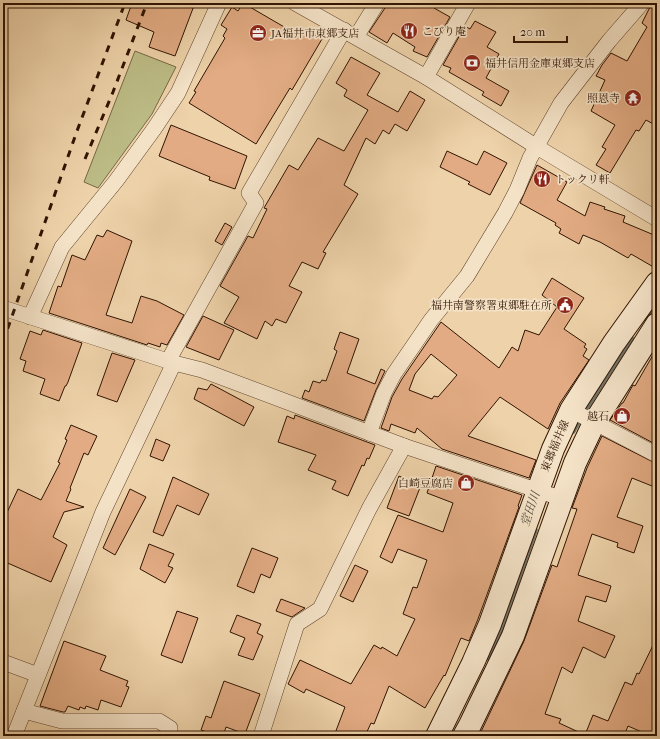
<svg xmlns="http://www.w3.org/2000/svg" width="660" height="739" font-family="'IM FELL French Canon','Noto Serif JP',serif">
  <style>
    .green { fill: #bcbb85; stroke: #766844 }
    .lines { fill: none; stroke-linecap: round; stroke-linejoin: round }
    .stream { stroke: #707569; stroke-width: 5.5 }
    .building { fill: #e2ab83; stroke: #301402; fill-rule: evenodd }
    .street-casing { stroke: #60442c; stroke-width: 16 }
    .secondary-casing { stroke: #301402; stroke-width: 24 }
    .street { stroke: #f4e2c7; stroke-width: 15 }
    .secondary { stroke: #f4e2c7; stroke-width: 22 }
    .rail { stroke: #301402; stroke-width: 3; stroke-dasharray: 7 7; stroke-linecap: butt }
    .labels { text-anchor: middle; dominant-baseline: central; stroke-width: 3.5; stroke-linejoin: round; paint-order: stroke }
    .poi-label { font-size: 11px; fill: #301402; stroke: #f4e2c7; text-anchor: start }
    .street-label { font-size: 11px; fill: #301402; stroke: #f4e2c7 }
    .water-label { font-size: 12px; font-style: italic; fill: #554d3e; stroke: #f4e2c7 }
  </style>
  <rect width="100%" height="100%" fill="#eed2a9"/>
  <filter id="stains"><feTurbulence type="fractalNoise" baseFrequency=".005" numOctaves="4"/><feColorMatrix values="0 0 0 0 .2 0 0 0 0 .09 0 0 0 0 .02 0 0 0 .5 -.17"/></filter>
  <radialGradient id="worn" r=".72"><stop offset=".6" stop-color="#630" stop-opacity="0"/><stop offset="1" stop-color="#630" stop-opacity=".3"/></radialGradient>
  <polygon class="green" points="135,51 176,67 152,114 98,188 84,182"/>
  <g class="lines">
    <g class="stream">
      <polyline points="645,318 657,302"/>
      <polyline points="573,431 586,408 631,338"/>
      <polyline points="487,658 501,629 535,530"/>
    </g>
  </g>
  <g class="building">
    <polygon points="132,3 195,3 175,56 149,47 154,32 126,20"/>
    <polygon points="243,3 298,35 302,28 322,39 292,90 290,88 256,144 189,103 196,92 194,91 225,38 223,36 227,29 221,25 232,7 238,11"/>
    <polygon points="386,3 437,3 434,8 450,17 427,57 413,51 415,47 393,33 387,43 369,32 385,8"/>
    <polygon points="652,3 657,3 657,126 646,120 639,131 636,130 610,173 596,165 606,149 602,147 615,125 591,111 605,80 596,76 602,65 611,53 627,61 647,27 642,23"/>
    <polygon points="475,21 496,32 487,47 499,54 486,78 509,91 501,106 482,95 484,92 449,72 451,68 443,65 465,26 470,29"/>
    <polygon points="351,57 380,73 367,95 398,112 410,91 425,100 407,131 395,124 389,134 383,130 375,144 366,138 344,185 358,194 323,252 326,253 318,269 302,262 289,286 302,292 286,323 276,319 272,326 265,321 257,339 224,323 239,297 220,286 248,236 253,238 267,209 264,208 289,165 298,170 318,138 344,151 368,110 344,96 347,90 336,83"/>
    <polygon points="171,125 247,156 235,189 209,180 210,177 159,156"/>
    <polygon points="447,151 477,165 484,151 507,163 490,195 468,184 470,182 440,167"/>
    <polygon points="537,165 567,182 557,200 585,216 590,202 605,207 604,209 625,216 623,222 654,235 653,240 657,242 657,269 631,254 628,258 600,242 583,235 579,244 559,233 561,229 555,225 556,223 520,203"/>
    <polygon points="225,223 232,227 222,245 215,241"/>
    <polygon points="107,230 132,241 106,315 132,323 141,296 157,301 184,315 167,345 161,343 160,347 148,343 147,345 49,313 58,286 61,287 72,255 85,260 97,235 103,237"/>
    <path d="M552,278l32,20 -20,31 22,15 -2,3 3,2 -4,7 6,4 -29,43 -12,26 -48,-32 -32,39 68,24 -7,18 -87,-29 -25,-21 -2,5 -24,-9 -2,7 -8,-3 11,-31 10,-18 39,-57 58,46 13,-21 6,4 7,-21 14,5 18,-28 -15,-12zM431,354l26,21 -19,22 -4,-1 -2,3 -23,-9 6,-16z"/>
    <polygon points="203,316 234,330 219,360 186,347"/>
    <polygon points="43,330 82,343 68,382 66,386 65,386 59,401 40,394 45,379 23,371 26,361 20,359 30,331 41,335"/>
    <polygon points="340,332 359,339 347,373 375,384 381,369 385,371 376,390 364,421 302,398 305,390 309,392 313,381 320,383 322,380 326,381 337,351 334,349"/>
    <polygon points="657,348 657,445 610,420 622,403 623,403 633,385 635,386"/>
    <polygon points="112,353 135,360 117,402 97,395"/>
    <polygon points="211,384 254,407 244,426 194,399 198,388 207,390"/>
    <polygon points="295,415 375,445 369,459 367,458 364,466 362,465 348,496 332,489 336,481 308,470 316,455 278,442 287,416 294,419"/>
    <polygon points="71,425 97,436 88,455 84,453 70,488 71,489 66,501 84,507 64,512 53,537 67,545 51,582 3,561 3,521 18,489 41,500 60,463 58,462 67,440 65,439"/>
    <polygon points="602,436 657,464 657,488 632,478 617,517 643,526 634,553 617,547 618,543 592,534 578,575 611,586 606,602 586,596 578,621 615,636 605,658 583,647 572,673 562,667 545,714 561,719 559,723 585,735 593,715 608,721 625,682 632,685 637,673 639,674 657,637 657,736 651,736 628,726 624,736 479,736 524,641 552,565 557,567 577,509 572,508 587,468"/>
    <polygon points="156,439 170,445 163,461 150,456"/>
    <polygon points="436,466 522,495 518,506 519,507 478,619 469,641 461,638 445,676 444,675 425,708 389,686 374,724 371,723 365,736 334,736 345,707 306,689 304,693 288,684 300,660 351,684 374,645 381,649 382,647 397,656 415,619 403,614 413,587 417,588 427,560 398,549 392,563 380,557 398,515 443,532 453,503 427,493"/>
    <polygon points="399,476 421,485 409,516 387,508"/>
    <polygon points="173,477 209,494 199,515 177,505 163,536 153,532"/>
    <polygon points="130,489 146,497 115,555 103,548"/>
    <polygon points="149,544 174,554 168,566 173,568 165,583 140,569"/>
    <polygon points="252,548 278,558 270,578 261,574 254,593 237,586"/>
    <polygon points="355,565 368,571 353,602 340,596"/>
    <polygon points="281,599 305,608 292,617 276,611"/>
    <polygon points="177,611 198,618 182,663 161,655"/>
    <polygon points="237,615 261,624 257,633 263,636 253,660 238,655 245,638 230,632"/>
    <polygon points="64,641 106,656 100,670 128,681 126,686 129,687 121,707 101,700 98,710 86,706 85,709 80,707 79,710 68,706 65,712 63,712 40,706"/>
    <polygon points="224,681 260,694 245,734 226,727 223,736 218,736 201,730 206,716 211,718"/>
  </g>
  <g class="lines">
    <g class="street-casing">
      <g id="street">
        <polyline points="295,3 426,77 537,147 657,219"/>
        <polyline points="356,37 377,3"/>
        <polyline points="426,77 468,3"/>
        <polyline points="3,308 174,363 202,370 404,446 563,499"/>
        <polyline points="30,317 62,247 116,181 154,129 178,93 219,3"/>
        <polyline points="168,361 256,203 249,193 344,30"/>
        <polyline points="571,410 657,455"/>
        <polyline points="369,433 384,393 394,374 431,320 467,276 505,213 517,190 530,158 561,103 609,41 642,3"/>
        <polyline points="3,662 38,675"/>
        <polyline points="24,711 62,721 159,721 170,728 170,736"/>
        <polyline points="14,736 103,512 174,363"/>
        <polyline points="261,736 297,624 320,609 369,509 404,446"/>
      </g>
    </g>
    <g class="secondary-casing">
      <g id="secondary">
        <polyline points="437,736 473,663 490,624 553,449 571,410 614,343 657,283"/>
        <polyline points="464,736 470,725 513,636 575,463 594,423 657,324"/>
      </g>
    </g>
    <use href="#street" class="street"/>
    <use href="#secondary" class="secondary"/>
    <g class="rail">
      <polyline points="85,159 113,92 147,3"/>
      <polyline points="3,342 77,131 125,3"/>
    </g>
  </g>
  <defs>
    <g id="restaurant-disc" transform="scale(0.9)"><circle r="9.5" fill="#8f2418" stroke="#f4e2c7"/><path d="M-5-6h1v4h1v-4h1v4h1v-4h1v5L-1.5 .5V6h-2V.5L-5-1ZM5-6V6H3V1.5H1.5Q1.5-4 5-6Z" fill="#fff"/></g>
    <g id="office-disc" transform="scale(0.9)"><circle r="9.5" fill="#8f2418" stroke="#f4e2c7"/><path d="M-6-3h4V-5.5h4V-3h4V5H-6ZM-1-4.5V-3h2v-1.5ZM-6 0V1H6V0Z" fill="#fff"/></g>
    <g id="bank-disc" transform="scale(0.9)"><circle r="9.5" fill="#8f2418" stroke="#f4e2c7"/><path d="M-6-4H6V4H-6ZM0-2.3a2.3 2.3 0 1 0 0 4.6a2.3 2.3 0 1 0 0-4.6Z" fill="#fff"/></g>
    <g id="temple-disc" transform="scale(0.9)"><circle r="9.5" fill="#8f2418" stroke="#f4e2c7"/><path d="M0-6L5-2H3V0L6.5 2.5H4V6H1.5V3h-3V6H-4V2.5H-6.5L-3 0V-2H-5Z" fill="#fff"/></g>
    <g id="civic-disc" transform="scale(0.9)"><circle r="9.5" fill="#8f2418" stroke="#f4e2c7"/><path d="M-.6-6.5H3V-4.5H.6V-3L4-1V1h2V6H-6V1h2V-1L-.6-3ZM-1.2 2.5V6h2.4V2.5Z" fill="#fff"/></g>
    <g id="shop-disc" transform="scale(0.9)"><circle r="9.5" fill="#8f2418" stroke="#f4e2c7"/><path d="M-5-2.5h2.3a2.7 3.5 0 0 1 5.4 0H5L5.5 6h-11ZM-1.5-2.5h3a1.5 2.3 0 0 0-3 0Z" fill="#fff"/></g>
  </defs>
  <g fill-rule="evenodd">
    <use href="#restaurant-disc" x="409" y="31"/>
    <use href="#office-disc" x="258" y="33"/>
    <use href="#bank-disc" x="472" y="63"/>
    <use href="#temple-disc" x="633" y="98"/>
    <use href="#restaurant-disc" x="542" y="179"/>
    <use href="#civic-disc" x="565" y="305"/>
    <use href="#shop-disc" x="622" y="416"/>
    <use href="#shop-disc" x="466" y="483"/>
  </g>
  <g class="labels">
    <g class="poi-label">
      <text x="422" y="31">こびり庵</text>
      <text x="271" y="33">JA福井市東郷支店</text>
      <text x="485" y="63">福井信用金庫東郷支店</text>
      <text x="620" y="98" text-anchor="end">照恩寺</text>
      <text x="555" y="179">トックリ軒</text>
      <text x="552" y="305" text-anchor="end">福井南警察署東郷駐在所</text>
      <text x="609" y="416" text-anchor="end">越石</text>
      <text x="453" y="483" text-anchor="end">白崎豆腐店</text>
    </g>
    <g class="street-label">
      <text transform="translate(555 446) rotate(-67)">東郷福井線</text>
    </g>
    <g class="water-label">
      <text transform="translate(530 509) rotate(-71)">堂田川</text>
    </g>
  </g>
  <rect width="660" height="739" fill="none" stroke="#eed2a9" stroke-width="16"/>
  <rect x="4" y="4" width="652" height="731" fill="none" stroke="#301402" stroke-width="2"/>
  <rect x="8" y="8" width="644" height="723" fill="none" stroke="#301402"/>
  <path d="M514 36v6h53v-6" fill="none" stroke="#301402" stroke-width="2"/>
  <text x="520" y="36" font-size="12" fill="#301402" stroke="#f4e2c7" stroke-width="3" paint-order="stroke">20 m</text>
  <rect width="100%" height="100%" filter="url(#stains)"/>
  <rect width="100%" height="100%" fill="url(#worn)"/>
</svg>
